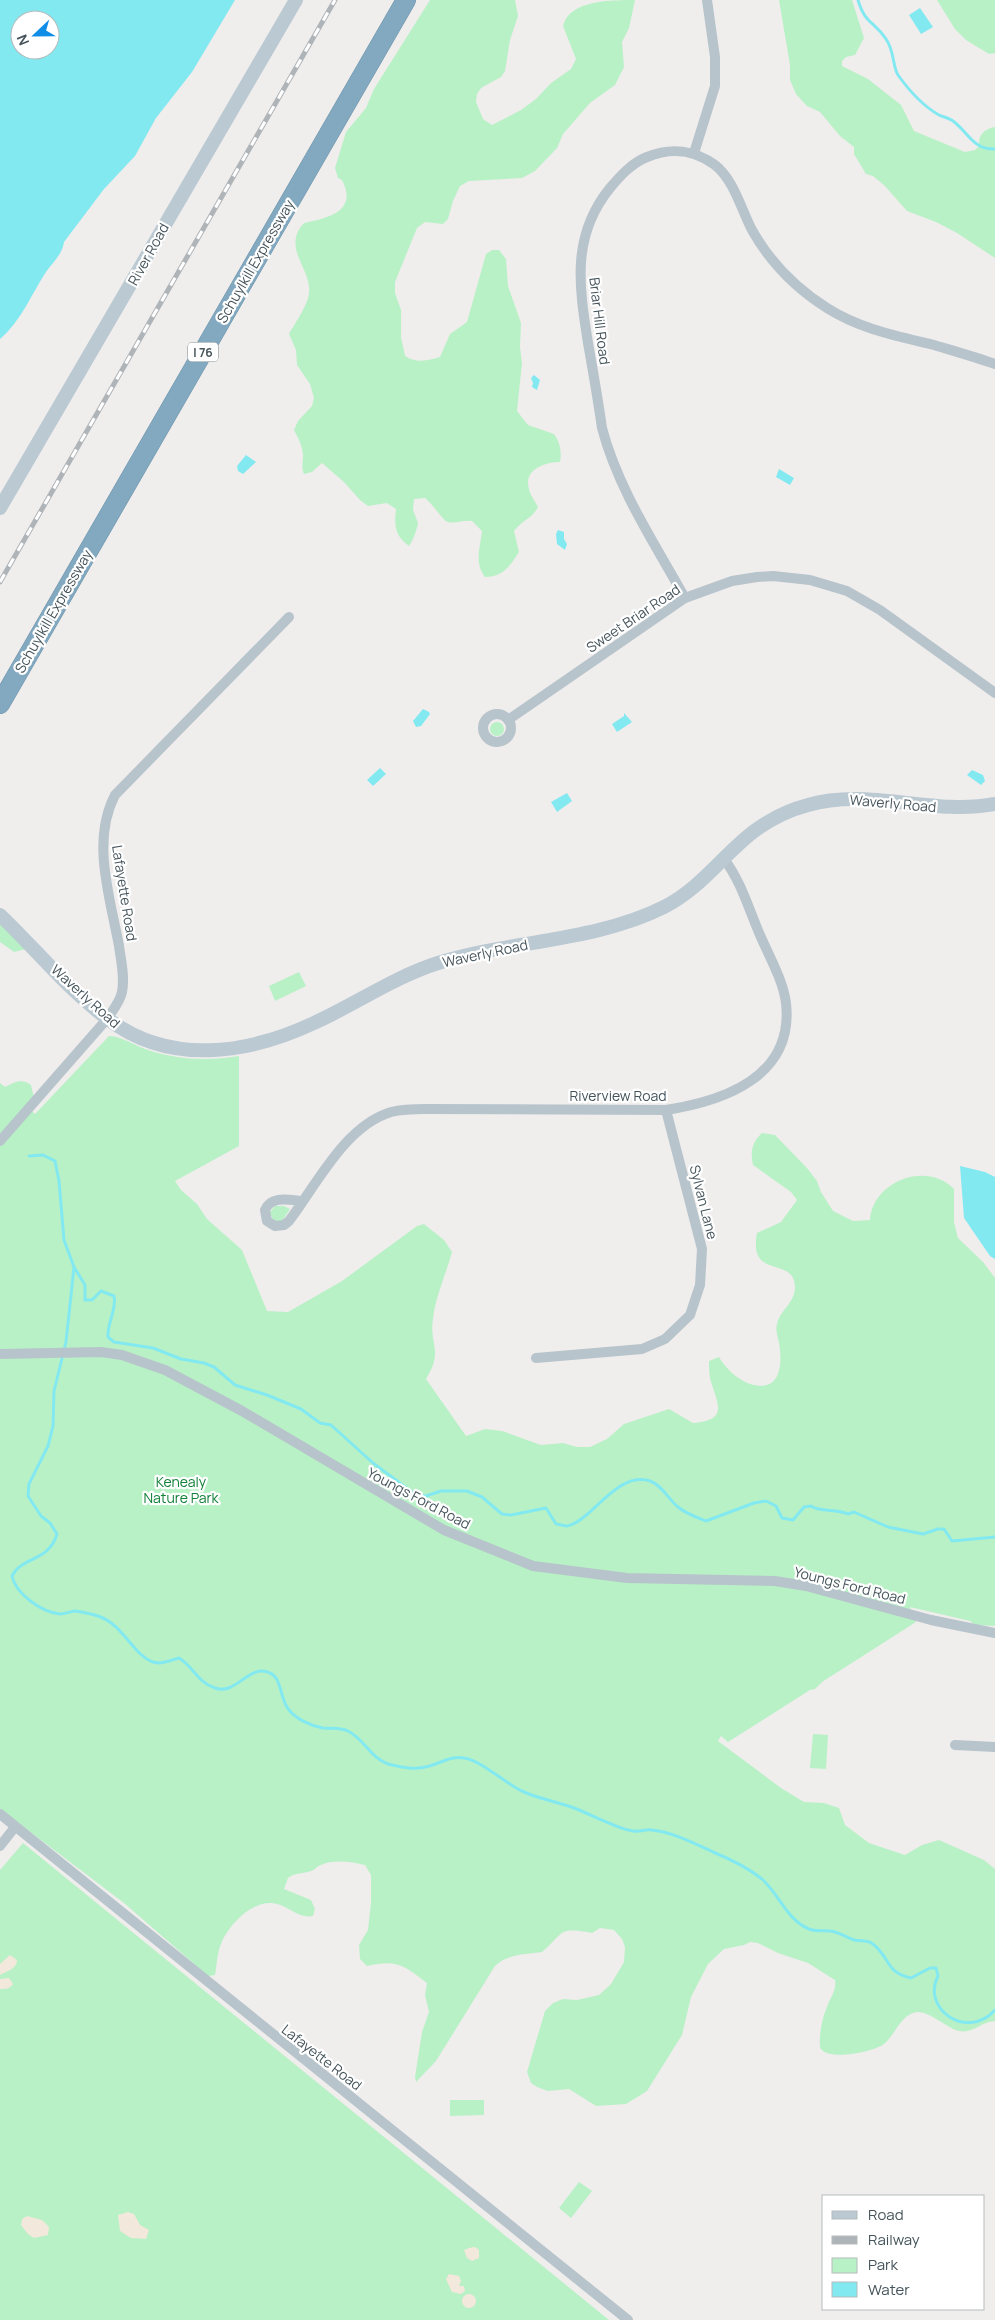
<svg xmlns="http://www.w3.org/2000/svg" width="995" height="2320" font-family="Manrope,sans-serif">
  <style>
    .green { fill: #b8f1c6 }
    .sand { fill: #f3e8dc }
    .water { fill: #83e9f0; fill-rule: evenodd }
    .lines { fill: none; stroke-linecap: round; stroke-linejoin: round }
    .stream { stroke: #83e9f0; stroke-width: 3 }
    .highway-casing { stroke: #6d94ab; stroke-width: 20 }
    .street { stroke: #b8c4cb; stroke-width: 10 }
    .secondary { stroke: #bac9d2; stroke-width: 14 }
    .highway { stroke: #82a9bf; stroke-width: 19 }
    .rail-casing { stroke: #afb4b8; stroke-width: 5 }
    .rail { stroke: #fff; stroke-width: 3; stroke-dasharray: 9; stroke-linecap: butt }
    .labels { text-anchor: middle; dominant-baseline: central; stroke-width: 4.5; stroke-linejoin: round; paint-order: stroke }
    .shield { fill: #fff; stroke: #7d878c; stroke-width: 1 }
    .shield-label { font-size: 12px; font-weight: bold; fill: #45545b }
    .street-label { font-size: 14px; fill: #45545b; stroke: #fff }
    .park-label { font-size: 14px; fill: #128039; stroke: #fff }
  </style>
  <rect width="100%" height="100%" fill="#f0eded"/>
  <g class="green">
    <path d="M430,0h85l3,16 -8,24 -5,31 -4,6 -20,11 -4,6 -1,8 7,17 9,6 29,-15 15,-11 15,-16 20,-14 5,-10 -13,-33c6,-26 48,-26 72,-26l-6,28 -7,14 2,25 -9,18 -25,18 -27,31 -6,14 -22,23 -13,7 -53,3 -9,5 -7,15 -5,18 -5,5 -18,-2 -8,6 -22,54v11l6,17v27l4,19c10,7 23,5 35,1l10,-23 17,-12 19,-68 6,-4h7l7,9 2,27 13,37 -1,24 2,16 -5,48 11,14 26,9c6,8 8,18 6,28 -14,0 -37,7 -31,27 1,6 6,12 9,18 -7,13 -15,12 -24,24l5,21c-10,15 -15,24 -34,25 -11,-15 -5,-28 -3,-46l-10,-10c-8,-1 -17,3 -24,1 -5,-1 -16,-19 -23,-24l-11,1 -1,11 5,13c-1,6 -5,18 -9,23 -14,-10 -15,-20 -13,-37l-9,-6 -19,3 -8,-6 -16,-18 -22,-19 -10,9 -8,2c-4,-8 1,-16 -2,-25 -1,-6 -5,-13 -8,-19l4,-9 14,-15 2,-8 -4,-14 -13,-19 -1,-15 -7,-16c6,-11 19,-29 20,-41 3,-24 -28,-45 -5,-70 25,-5 54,-12 38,-43l-4,-2 -3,-10 11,-36 20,-24 8,-19z"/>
    <path d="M779,0h73l12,38 -9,17 -9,2 -4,4v5l26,13 33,26 13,26 51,21 10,-2 4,-4c-1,-11 5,-17 16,-19v131l-38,-25 -21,-11 -29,-11 -23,-26 -11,-9 -7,-2 -12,-20v-7l-14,-11 -20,-24 -13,-6 -11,-12 -6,-14v-15z"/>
    <polygon points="937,0 995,0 995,53 989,54 966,40 955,29"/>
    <circle cx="497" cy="729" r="7"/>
    <polygon points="0,924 26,949 14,952 0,942"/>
    <polygon points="299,972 306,986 275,1001 269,986"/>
    <path d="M109,1036c13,0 26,10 39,14 30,10 60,11 91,6v90l-64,35 6,9 16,14 10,15 35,31 25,61 21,1 54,-31 75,-55 7,-2 20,16 8,12c-6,22 -17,46 -19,67 -4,28 11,30 -7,60l40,57 19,-7 17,2 39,14 22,-2 14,4h13l17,-8 17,-15 45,-15 24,14c32,-3 27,-15 19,-38 -3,-8 -3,-16 -3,-24l10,-4c7,12 18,22 31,27 30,9 33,-18 29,-41 -1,-6 -4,-13 -2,-19 3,-14 18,-21 18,-37 -1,-32 -47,-6 -38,-54l24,-11 16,-22 -6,-8 -38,-27c-3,-13 -1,-23 9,-32l13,2 32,33 10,13 4,11 12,19 20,10 17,-1c2,-38 56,-60 84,-31v33l4,16 25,24 12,16v348l-20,-1 -5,-4 -60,-14 6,15 -94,60 -7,7 -5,1 -82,52 -7,-6 -3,5 63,47 23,14 20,1 15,5 6,17 24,18 36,12 17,-10 17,-5 45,20 11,9v152c-13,0 -22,13 -36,10 -12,-3 -30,-20 -42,-19 -16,2 -22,23 -33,32 -10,8 -59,18 -64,3 -1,-12 2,-29 7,-40 3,-9 10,-17 8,-27l-27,-17 -30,-10 -20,-10 -8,-1 -6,3 -20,4 -16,15 -17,33 -9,38 -35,56 -21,13 -30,2 -27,-17 -21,2 -11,-4 -6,-4 -4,-11 18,-61 8,-8 10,-4 14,1 22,-5 12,-11 13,-22 1,-15 -3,-8 -8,-9 -14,-2 -8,5c-36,-6 -26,-1 -50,19 -15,2 -35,2 -47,14l-59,95 -20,21 -1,-5 7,-45 7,-20 -4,-17 2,-12c-23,-18 -31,-24 -60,-17l-7,-7 -1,-14 9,-15 3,-28v-27l-6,-10c-13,-3 -31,-6 -44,0 -4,1 -6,5 -10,6 -8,3 -15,1 -23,7l-4,11 27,11 4,9 -2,7c-13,3 -24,-9 -36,-12 -23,-6 -48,20 -56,40 -4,9 -4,21 -6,31l-7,1 -84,-73 -124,-94v-726l5,4c10,-5 16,-9 26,-2l3,13 -7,8 8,8z"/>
    <polygon points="275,1206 284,1206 290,1209 282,1221 277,1222 272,1218 270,1212"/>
    <polygon points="813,1734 828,1735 826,1769 810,1768"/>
    <polygon points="23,1843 609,2320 0,2320 0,1870"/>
    <polygon points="450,2100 484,2100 484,2115 450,2116"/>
    <polygon points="579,2182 592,2191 571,2218 559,2208"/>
  </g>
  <g class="sand">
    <path d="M10,1955l7,5c0,9 -10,11 -17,15v-11z"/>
    <path d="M9,1978l4,6c-4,5 -7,5 -13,5v-10z"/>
    <polygon points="128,2212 134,2214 140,2225 149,2230 146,2239 131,2238 120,2231 118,2215"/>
    <polygon points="27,2216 42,2220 49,2227 48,2235 34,2238 28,2234 21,2225 22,2219"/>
    <polygon points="469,2248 475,2247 479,2250 479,2258 472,2261 467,2258 464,2250"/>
    <polygon points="449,2274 459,2276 461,2281 459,2286 464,2286 465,2291 461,2294 452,2292 446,2279"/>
    <circle cx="469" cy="2301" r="7"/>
  </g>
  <g class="water">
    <path d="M0,0h235l-43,72 -36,46 -21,38 -31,33 -40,53c-2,13 -11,20 -18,30 -15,23 -25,49 -46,67zM20,20h30v30h-30z"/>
    <polygon points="920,8 933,27 921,34 909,15"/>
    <polygon points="534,375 540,380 537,390 532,387 533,383 531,378"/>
    <polygon points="246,455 256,462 243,474 238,471 237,466"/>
    <polygon points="779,469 794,478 790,485 776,477"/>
    <polygon points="558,530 564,532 564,539 567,544 565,550 557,544 556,534"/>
    <polygon points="423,709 429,712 430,714 421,726 416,727 413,721"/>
    <polygon points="624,713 632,722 617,732 612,724 624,716"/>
    <polygon points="380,768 386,774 373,786 367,780"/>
    <polygon points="972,770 983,775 985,781 981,785 967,775"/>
    <polygon points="567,793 572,801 557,812 551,802"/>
    <polygon points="960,1166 985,1172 995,1177 995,1259 990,1256 964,1218"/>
  </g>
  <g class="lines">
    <g class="stream">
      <path d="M858,0c7,24 16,21 28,39 9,13 6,26 12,36 10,14 25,31 41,40 4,2 10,3 14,6 15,11 20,29 42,28"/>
      <path d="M29,1156l14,-1 12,6 4,20 5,59 10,27 11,18v15h7l9,-9 13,5c3,14 -7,26 -6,41l6,5 39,6 28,11 23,4 10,4 21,18 32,10 34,14 19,14 11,2 42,38 43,32 10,1 15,-5h26l15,6 20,17 9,1 35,-7 10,16c3,0 8,2 11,2 24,-4 50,-56 83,-45 12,4 19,19 28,26 8,7 19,10 28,14l48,-18 12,-2 10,5 6,12 11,2 11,-13 7,-1c10,7 25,2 37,8l6,-2 34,15 35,7 15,-5h6l8,12 43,-4"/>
      <path d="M74,1267l-8,75 -12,49 -1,35 -5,20 -19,38 -1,12 13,20 9,7 7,11c-8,28 -35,22 -45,42 4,18 29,36 48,38 6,0 11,-3 16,-3 6,1 16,3 22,5 25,8 35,39 55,46 9,3 18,-2 26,-4 14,8 18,24 36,30 21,8 34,-25 55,-15 12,5 10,27 19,37 7,9 22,16 34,18 9,1 16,-1 25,3 16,8 23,27 40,33 8,2 22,5 30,4 16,0 30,-13 46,-10 17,2 43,27 60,34 16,7 34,10 50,16 14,5 48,23 60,23 6,1 12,-2 18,-1 20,2 42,13 61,22 17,7 34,15 49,27 17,15 25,41 47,50 7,3 14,1 21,2 9,1 16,6 24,9 7,2 14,-1 20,5 17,14 11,27 37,33l19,-10h6l2,8c-17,33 29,65 57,34"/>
    </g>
    <g class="highway-casing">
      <polyline id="highway" points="0,704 406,0"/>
    </g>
    <g class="street">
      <polyline points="694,153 715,86 715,57 707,0"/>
      <path d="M685,598c-30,-54 -67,-109 -83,-170 -4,-28 -9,-57 -14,-85 -9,-57 -17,-107 22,-155 11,-13 22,-25 37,-31 24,-10 48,-7 68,8 19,15 26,44 37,65 18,32 45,59 75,78 33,21 70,28 107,37 20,6 41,12 61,19"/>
      <circle cx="497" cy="728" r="14"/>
      <polyline points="508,720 685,598 732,581 757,577 773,576 810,580 847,591 880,610 995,693"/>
      <path d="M0,1141l107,-122c6,-9 13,-17 15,-27 3,-15 -1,-31 -3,-46 -9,-49 -28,-105 -4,-151l174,-178"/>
      <path d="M303,1201c-13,-1 -32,-6 -38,9l2,11 8,5 9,-1 5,-4c28,-37 56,-95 102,-109 12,-3 23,-3 35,-3l240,1c59,-9 128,-34 120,-107 -3,-23 -17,-47 -26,-68 -11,-25 -19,-54 -36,-76"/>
      <polyline points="0,1354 101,1352 122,1355 165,1370 242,1411 444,1530 533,1566 627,1578 775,1581 806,1586 931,1620 995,1633"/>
      <polyline points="536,1358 642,1349 665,1339 690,1315 700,1285 702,1249 666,1110"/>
      <polyline points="955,1745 995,1747"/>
      <polyline points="0,1814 628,2320"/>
      <polyline points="0,1846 15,1827"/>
    </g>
    <g class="secondary">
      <polyline points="0,508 296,0"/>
      <path d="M0,915c36,34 68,75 108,104 62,47 140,35 206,4 42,-19 80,-46 124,-60 74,-23 156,-21 226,-56 36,-18 58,-51 89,-75 16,-12 36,-22 55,-27 61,-18 123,11 187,-1"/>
    </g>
    <use href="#highway" class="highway"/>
    <g class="rail-casing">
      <polyline id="rail" points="0,582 335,0"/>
    </g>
    <use href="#rail" class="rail"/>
  </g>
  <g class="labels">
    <rect class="shield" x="188" y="342.5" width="30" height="19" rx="4"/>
    <g class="shield-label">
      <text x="203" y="352">I 76</text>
    </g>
    <g class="street-label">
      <text transform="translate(148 254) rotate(-61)">River Road</text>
      <text transform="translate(255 261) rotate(-60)">Schuylkill Expressway</text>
      <text transform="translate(600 321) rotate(83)">Briar Hill Road</text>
      <text transform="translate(53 611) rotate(-60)">Schuylkill Expressway</text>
      <text transform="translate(633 618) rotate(-34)">Sweet Briar Road</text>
      <text transform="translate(893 803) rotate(5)">Waverly Road</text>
      <text transform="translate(125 893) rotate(81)">Lafayette Road</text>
      <text transform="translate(485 953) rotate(-12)">Waverly Road</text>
      <text transform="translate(86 996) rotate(42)">Waverly Road</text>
      <text x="618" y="1095">Riverview Road</text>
      <text transform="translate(704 1202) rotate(76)">Sylvan Lane</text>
      <text transform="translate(419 1498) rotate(28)">Youngs Ford Road</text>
      <text transform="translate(850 1585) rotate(14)">Youngs Ford Road</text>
      <text transform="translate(322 2057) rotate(38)">Lafayette Road</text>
    </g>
    <g class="park-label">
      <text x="181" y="1481">Kenealy<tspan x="181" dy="16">Nature Park</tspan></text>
    </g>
  </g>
  <rect x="822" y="2195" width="162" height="115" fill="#ffffff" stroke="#b5bbbd"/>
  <rect x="832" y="2211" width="25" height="8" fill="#bac9d2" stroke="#b5bbbd"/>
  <text x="868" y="2220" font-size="15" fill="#45545b">Road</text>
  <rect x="832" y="2236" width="25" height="8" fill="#afb4b8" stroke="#b5bbbd"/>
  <text x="868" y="2245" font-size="15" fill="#45545b">Railway</text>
  <rect x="832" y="2258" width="25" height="15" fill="#b8f1c6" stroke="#b5bbbd"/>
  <text x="868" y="2270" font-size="15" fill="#45545b">Park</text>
  <rect x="832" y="2282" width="25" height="15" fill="#83e9f0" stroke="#b5bbbd"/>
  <text x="868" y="2295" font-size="15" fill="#45545b">Water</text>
  <g transform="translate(35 35) rotate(248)"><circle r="24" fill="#ffffff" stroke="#b5bbbd"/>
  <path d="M0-4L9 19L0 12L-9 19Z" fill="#108de7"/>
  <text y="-8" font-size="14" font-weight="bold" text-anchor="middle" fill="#45545b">N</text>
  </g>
</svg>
